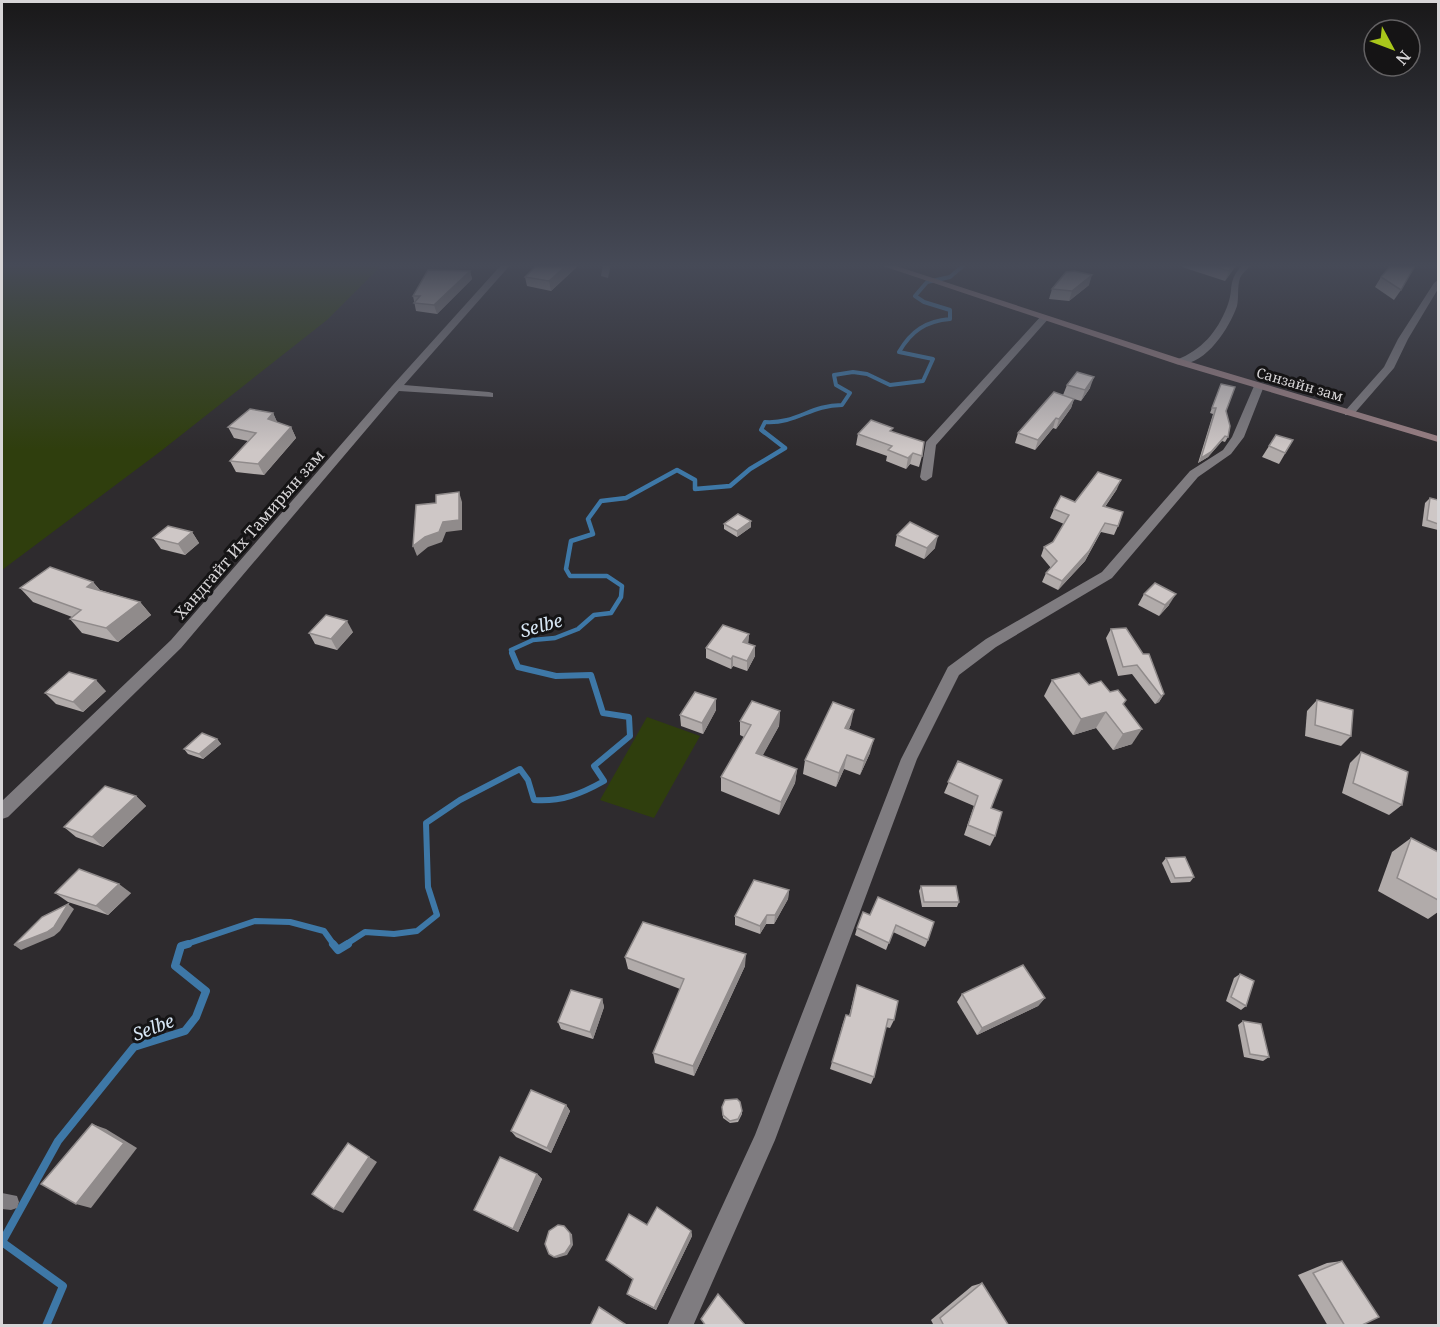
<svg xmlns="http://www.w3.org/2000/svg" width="1440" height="1327" font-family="'Noto Serif',serif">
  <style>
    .green { fill: #2f3e0d }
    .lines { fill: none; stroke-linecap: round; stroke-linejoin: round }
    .stream-far3 { stroke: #3e78a7; stroke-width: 4 }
    .stream-far2 { stroke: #3e78a7; stroke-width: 4.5 }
    .stream-far1 { stroke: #3e78a7; stroke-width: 6 }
    .stream { stroke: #3e78a7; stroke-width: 8 }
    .service { fill: #7f7c80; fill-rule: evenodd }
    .minor { fill: #7f7c80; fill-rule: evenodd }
    .secondary { fill: #987f83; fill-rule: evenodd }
    .wall { fill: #b1abaa }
    .shaded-wall { fill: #908b8b }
    .building { fill: #cec7c6; stroke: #908b8b; stroke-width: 1.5 }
    .labels { text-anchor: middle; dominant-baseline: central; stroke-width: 6; stroke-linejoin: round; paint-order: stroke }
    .far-street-label { font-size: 14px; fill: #d7d5d7; stroke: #151415 }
    .street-label { font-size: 16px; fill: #d7d5d7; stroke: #151415 }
    .water-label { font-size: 18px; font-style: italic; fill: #d7e6f4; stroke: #151415 }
  </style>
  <rect width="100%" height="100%" fill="#2e2b2e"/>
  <g class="green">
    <polygon points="2,264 383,264 327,320 161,451 2,570"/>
    <polygon points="647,717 700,736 654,818 600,800"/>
  </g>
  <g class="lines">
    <path class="stream-far3" d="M765,433l-4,-3 4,-8c32,2 45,-17 77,-17l8,-12 -14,-8 -2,-10 19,-3 14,2 23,11 33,-4 10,-22 -34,-7c12,-21 27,-31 51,-33v-9l-26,-8 -9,-6 12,-14 23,-5 15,-13"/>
    <polyline class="stream-far2" points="513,654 511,650 533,640 555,638 578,629 594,615 611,613 621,597 622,586 607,576 570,576 566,569 571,541 593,534 588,519 601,501 626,498 677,470 695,480 695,489 730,486 750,469 785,448 763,431"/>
    <g class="stream-far1">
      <polyline points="184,945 255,921 290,922 324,931 334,945"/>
      <path d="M345,945l20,-13 29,2 23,-3 20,-16 -9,-28 -2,-64 34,-23 60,-31 8,11 6,20c27,2 47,-6 70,-19l-10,-15 36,-30 -1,-19 -26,-4 -12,-38 -35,1 -38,-9 -6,-14"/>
    </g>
    <g class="stream">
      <polyline points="333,944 338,950 348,944"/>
      <polyline points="46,1326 63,1286 2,1242 58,1141 134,1047 185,1031 196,1017 206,991 175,966 181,946 188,944"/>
    </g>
    <polygon class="service" points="2,1193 17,1196 19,1202 17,1208 11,1210 2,1209"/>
    <g class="minor">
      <polygon points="502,264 511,264 404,385 489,392 493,393 493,397 399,391 181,648 8,817 2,819 2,801 171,640 392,386"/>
      <polygon points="603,264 611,264 608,278 601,276"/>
      <path d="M1243,264h9c-3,4 -10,9 -12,14 -3,9 -1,20 -3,28 -8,23 -33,62 -61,58v-4c26,-10 41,-28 51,-53 8,-20 -1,-24 16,-43z"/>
      <polygon points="1438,280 1438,289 1408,339 1394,368 1353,415 1345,415 1345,411 1384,367 1398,339 1434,283"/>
      <polygon points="1042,315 1050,317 936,445 932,477 926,481 922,480 920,477 926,442"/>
      <polygon points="1259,383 1264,386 1244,437 1231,454 1198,477 1112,578 996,647 959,675 917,759 775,1140 693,1326 667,1326 755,1135 901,759 948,667 986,639 1102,572 1190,471 1223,450 1232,437 1254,386"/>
    </g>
    <polygon class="secondary" points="877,264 890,264 1184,360 1438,436 1438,442 1176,364"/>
  </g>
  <g class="wall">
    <polygon points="538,264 580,264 551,291 527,286 525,277"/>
    <polygon points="1183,264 1237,264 1225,281 1182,267"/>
    <polygon points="470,271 472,279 437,314 416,311 413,296"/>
    <polygon points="1381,277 1401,290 1394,300 1375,287"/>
    <polygon points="1089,285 1069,301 1049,299 1052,289"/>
    <polygon points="1221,384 1226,411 1228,437 1225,442 1222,441 1208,457 1198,463 1213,414 1210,413"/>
    <polygon points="1067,385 1090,388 1081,401 1074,399 1071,408 1056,429 1053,428 1035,450 1015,443 1018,433 1063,395"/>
    <polygon points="273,413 277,422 291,427 296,438 264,475 236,472 230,461 248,441 234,438 228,427"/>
    <polygon points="892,431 922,456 919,467 910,464 906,469 886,461 887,456 856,445 858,434"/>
    <polygon points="1293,440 1279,464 1262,457 1269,446"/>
    <polygon points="1117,489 1105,507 1118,526 1114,535 1101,532 1085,561 1058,590 1042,582 1046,573 1051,568 1041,556 1044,547 1053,542 1064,524 1050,518 1054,509"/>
    <polygon points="1430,498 1438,500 1438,530 1422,526 1425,503"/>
    <polygon points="724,524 751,527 737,537 724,529"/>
    <polygon points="192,532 199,543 185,555 161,549 153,538"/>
    <polygon points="897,535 935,548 924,559 895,546"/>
    <polygon points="93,582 100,590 140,602 151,615 118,642 82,633 70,619 72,617 33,602 20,588"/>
    <polygon points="1144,594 1169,605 1159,616 1138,605"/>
    <polygon points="1111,629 1164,694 1159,702 1155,704 1132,674 1118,676 1106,638"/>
    <polygon points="353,632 337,650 315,644 309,633"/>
    <polygon points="749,634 748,644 755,656 747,671 733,666 731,669 706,658 706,648"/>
    <polygon points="1052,680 1089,685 1110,692 1123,705 1132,744 1113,750 1096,728 1073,735 1044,696"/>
    <polygon points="106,691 83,712 56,704 45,693"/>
    <polygon points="716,699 716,710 703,734 681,726 680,715"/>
    <polygon points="1317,700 1351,736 1341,746 1305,736 1307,711"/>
    <polygon points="780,711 779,726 762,756 797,769 795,783 779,815 721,791 721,777 744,737 740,735 740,721"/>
    <polygon points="851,724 849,729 870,753 860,775 844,769 836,787 803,774 805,760"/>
    <polygon points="217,739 221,744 203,759 188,754 184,749"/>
    <polygon points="1361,752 1402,805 1389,815 1342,793 1350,763"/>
    <polygon points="958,761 991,808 995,836 990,846 964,835 974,806 944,793"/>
    <polygon points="136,796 146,806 103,847 76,837 64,827"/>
    <polygon points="1411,838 1438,852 1438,912 1428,919 1378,891 1392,852"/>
    <polygon points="1166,858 1194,877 1190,882 1171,883 1162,863"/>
    <polygon points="921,886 959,902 957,907 922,907 919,891"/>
    <polygon points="789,890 788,899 774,924 766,924 760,934 735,925 735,916"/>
    <polygon points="55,893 131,893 108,915 68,902"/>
    <polygon points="878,897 928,940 925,947 893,932 886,950 855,935 857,928 870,915"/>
    <polygon points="625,957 745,966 694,1076 655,1063 653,1053 680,989 628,969"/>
    <polygon points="1240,974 1246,1006 1241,1010 1226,1001 1234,978"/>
    <polygon points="857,985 894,1020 890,1028 886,1027 874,1077 871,1084 830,1069 843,1023 846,1015 849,1016"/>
    <polygon points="962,994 1045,998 1038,1006 977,1035 957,1002"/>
    <polygon points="602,999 604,1007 593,1039 561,1029 558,1022"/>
    <polygon points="1243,1021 1269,1057 1263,1061 1244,1057 1238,1025"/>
    <polygon points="566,1105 570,1111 551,1153 516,1137 511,1131"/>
    <polygon points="722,1107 742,1111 742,1114 738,1122 730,1123 723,1118"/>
    <polygon points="537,1174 542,1179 518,1232 474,1210"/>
    <polygon points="647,1225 691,1231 692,1236 656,1310 631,1297 627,1294 633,1280 606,1260"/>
    <polygon points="1342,1261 1360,1326 1328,1326 1298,1275 1327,1263"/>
    <polygon points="982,1283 1009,1326 934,1326 931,1320 972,1286"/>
  </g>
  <g class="shaded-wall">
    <polygon points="568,264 580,264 551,291 549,281"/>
    <polygon points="1234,264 1237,264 1225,281 1229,271"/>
    <polygon points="470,271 472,279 437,314 434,305"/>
    <polygon points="1092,275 1089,285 1069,301 1072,291"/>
    <polygon points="1094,377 1090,388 1081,401 1085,390"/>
    <polygon points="1074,399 1071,408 1056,429 1059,419"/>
    <polygon points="273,413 278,424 268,419"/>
    <polygon points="1056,418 1053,428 1035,450 1038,440"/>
    <polygon points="291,427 296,438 264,475 258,464"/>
    <polygon points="1225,436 1222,441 1208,457 1198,463 1201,458"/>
    <polygon points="913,453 910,464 906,469 908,458"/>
    <polygon points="1121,480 1117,489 1099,515 1103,506"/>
    <polygon points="459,492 462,502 462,530 446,532 442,542 428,547 417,556 413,546 443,522"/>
    <polygon points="751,521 751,527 737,537 737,531"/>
    <polygon points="1105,523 1085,561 1058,590 1062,581"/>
    <polygon points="192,532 199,543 185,555 178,544"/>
    <polygon points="938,536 935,548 924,559 927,548"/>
    <polygon points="93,582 104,596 87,587"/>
    <polygon points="1176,594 1169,605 1159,616 1165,605"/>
    <polygon points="140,602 151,615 118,642 106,628"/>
    <polygon points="347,621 353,632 337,650 331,639"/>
    <polygon points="749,634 748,644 743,642"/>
    <polygon points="755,646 755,656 747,671 747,661"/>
    <polygon points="733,656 733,666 731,669 731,659"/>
    <polygon points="96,680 106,691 83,712 73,702"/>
    <polygon points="1164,694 1159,702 1155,704 1161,696"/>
    <polygon points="716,699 716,710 703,734 702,723"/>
    <polygon points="854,710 851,724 843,742 845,728"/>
    <polygon points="780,711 779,726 756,768 756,753"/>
    <polygon points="1106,712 1096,728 1073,735 1081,719"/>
    <polygon points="1142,729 1132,744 1113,750 1123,734"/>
    <polygon points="217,739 221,744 203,759 199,754"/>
    <polygon points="874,739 870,753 860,775 864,761"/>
    <polygon points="847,755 844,769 836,787 839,773"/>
    <polygon points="797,769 795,783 779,815 781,802"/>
    <polygon points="136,796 146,806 103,847 92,837"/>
    <polygon points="119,884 131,893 108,915 96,906"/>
    <polygon points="789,890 788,899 774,924 775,915"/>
    <polygon points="68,904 74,909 60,931 54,936 21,950 14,945"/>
    <polygon points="767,915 766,924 760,934 760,926"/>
    <polygon points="746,954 745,966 694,1076 693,1066"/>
    <polygon points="1045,998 1038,1006 977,1035 982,1028"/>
    <polygon points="602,999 604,1007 593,1039 590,1032"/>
    <polygon points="566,1105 570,1111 551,1153 547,1148"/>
    <polygon points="92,1124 106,1129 137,1148 91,1208 76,1204"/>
    <polygon points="348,1143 377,1162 343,1213 334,1209"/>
    <polygon points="537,1174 542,1179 518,1232 513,1229"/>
    <polygon points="691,1231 692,1236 656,1310 654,1308"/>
    <polygon points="570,1233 572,1234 573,1245 567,1255 556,1258 554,1257"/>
  </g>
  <g class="building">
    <polygon points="538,264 568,264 549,281 525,277"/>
    <polygon points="1205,264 1234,264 1229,271"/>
    <polygon points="1392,264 1416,264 1401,290 1381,277"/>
    <polygon points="428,270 470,271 434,305 414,303 420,296 413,296"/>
    <polygon points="1074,271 1092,275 1072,291 1052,289 1066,272"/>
    <polygon points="1077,372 1094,377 1085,390 1067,385"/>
    <polygon points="1221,384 1235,387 1226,411 1230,426 1228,437 1225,436 1211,452 1201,458 1216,408 1212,408"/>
    <polygon points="1054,392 1074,399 1059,419 1056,418 1038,440 1018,433"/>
    <polygon points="250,409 273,413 268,419 291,427 258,464 230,461 256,433 228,427"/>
    <polygon points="871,420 893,428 890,431 924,442 922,456 913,453 908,458 888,450 892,446 858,434"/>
    <polygon points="1276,435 1293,440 1285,453 1269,446"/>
    <polygon points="1098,472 1121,480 1103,506 1123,512 1118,526 1105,523 1089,551 1062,581 1046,573 1057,561 1044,547 1053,542 1069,515 1054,509 1061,496 1075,502"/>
    <polygon points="459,492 459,520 443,522 439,532 425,537 413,546 416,505 436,503 436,495"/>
    <polygon points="1430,498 1438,500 1438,524 1427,520"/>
    <polygon points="738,514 751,521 737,531 724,524"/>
    <polygon points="910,522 938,536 927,548 897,535"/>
    <polygon points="168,526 192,532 178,544 153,538"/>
    <polygon points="50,567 93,582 87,587 140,602 106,628 70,619 81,610 20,588"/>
    <polygon points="1155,583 1176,594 1165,605 1144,594"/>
    <polygon points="326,615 347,621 331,639 309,633"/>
    <polygon points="723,625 749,634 743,642 755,646 747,661 733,656 731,659 706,648"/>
    <polygon points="1126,628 1143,654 1149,654 1164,694 1161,696 1137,665 1123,667 1111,629"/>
    <polygon points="69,672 96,680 73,702 45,693"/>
    <polygon points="1079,673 1089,685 1101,681 1110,692 1118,690 1126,700 1123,704 1142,729 1123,734 1106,712 1081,719 1052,680"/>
    <polygon points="695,692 716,699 702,723 680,715"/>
    <polygon points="1317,700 1353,710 1351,736 1315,725"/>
    <polygon points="752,701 780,711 756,753 797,769 781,802 721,777 751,725 740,721"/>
    <polygon points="833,702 854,710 845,728 874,739 864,761 847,755 839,773 805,760"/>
    <polygon points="202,733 217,739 199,754 184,749"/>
    <polygon points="1361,752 1408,772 1402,805 1353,783"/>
    <polygon points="958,761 1002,780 991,808 1002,812 995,836 968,825 978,796 948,782"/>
    <polygon points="105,786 136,796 92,837 64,827"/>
    <polygon points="1411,838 1438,852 1438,900 1397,878"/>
    <polygon points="1185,857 1194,877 1175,878 1166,858"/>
    <polygon points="79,869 119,884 96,906 55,893"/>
    <polygon points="754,880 789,890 775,915 767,915 760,926 735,916"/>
    <polygon points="921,886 956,886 959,902 924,902"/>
    <polygon points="878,897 934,922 928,940 896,925 889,943 857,928 863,912 870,915"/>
    <polygon points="68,904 54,927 47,932 14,945 42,917"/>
    <polygon points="643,922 746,954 693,1066 653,1053 684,979 625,957"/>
    <polygon points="1023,965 1045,998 982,1028 962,994"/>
    <polygon points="1240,974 1254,981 1246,1006 1231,997"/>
    <polygon points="857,985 898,1001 894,1020 888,1019 874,1077 832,1062 846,1015 850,1016"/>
    <polygon points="571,990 602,999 590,1032 558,1022"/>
    <polygon points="1243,1021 1261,1024 1269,1057 1250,1054"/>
    <polygon points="531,1090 566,1105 547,1148 511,1131"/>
    <polygon points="737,1099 740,1102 742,1111 738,1119 730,1121 723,1115 722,1107 725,1100"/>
    <polygon points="92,1124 124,1143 76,1204 41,1184"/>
    <polygon points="348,1143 369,1157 334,1209 312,1194"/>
    <polygon points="500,1157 537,1174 513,1229 474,1210"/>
    <polygon points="657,1207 691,1231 654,1308 627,1294 633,1279 606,1260 629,1214 647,1225"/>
    <polygon points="558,1225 564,1226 570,1233 571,1244 565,1253 554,1257 549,1254 545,1244 549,1231"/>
    <polygon points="1342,1261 1379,1317 1360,1326 1345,1326 1313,1273"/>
    <polygon points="982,1283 1009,1326 944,1326 940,1318"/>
    <polygon points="718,1294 745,1325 744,1326 706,1326 701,1319"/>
    <polygon points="599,1307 628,1326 590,1326"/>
  </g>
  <linearGradient id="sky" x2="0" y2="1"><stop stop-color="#191819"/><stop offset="0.59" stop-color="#464a57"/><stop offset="1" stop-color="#464a57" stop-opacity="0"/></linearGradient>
  <rect width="1440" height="450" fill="url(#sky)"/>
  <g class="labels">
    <g class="far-street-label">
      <text transform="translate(1300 384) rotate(16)">Санзайн зам</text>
    </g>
    <g class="street-label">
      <text transform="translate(249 534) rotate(-49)">Хандгайт Их Тамирын зам</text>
    </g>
    <g class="water-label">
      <text transform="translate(541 625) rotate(-16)">Selbe</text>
      <text transform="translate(153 1027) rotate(-21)">Selbe</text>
    </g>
  </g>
  <rect width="1440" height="1327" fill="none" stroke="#d7d5d7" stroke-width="6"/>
  <g transform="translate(1392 48) rotate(131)"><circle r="28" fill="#151415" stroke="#636163" stroke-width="1.5"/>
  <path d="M0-4.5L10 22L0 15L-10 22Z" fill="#a9c71b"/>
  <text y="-9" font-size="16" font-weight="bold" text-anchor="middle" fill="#d7d5d7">N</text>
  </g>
</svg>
